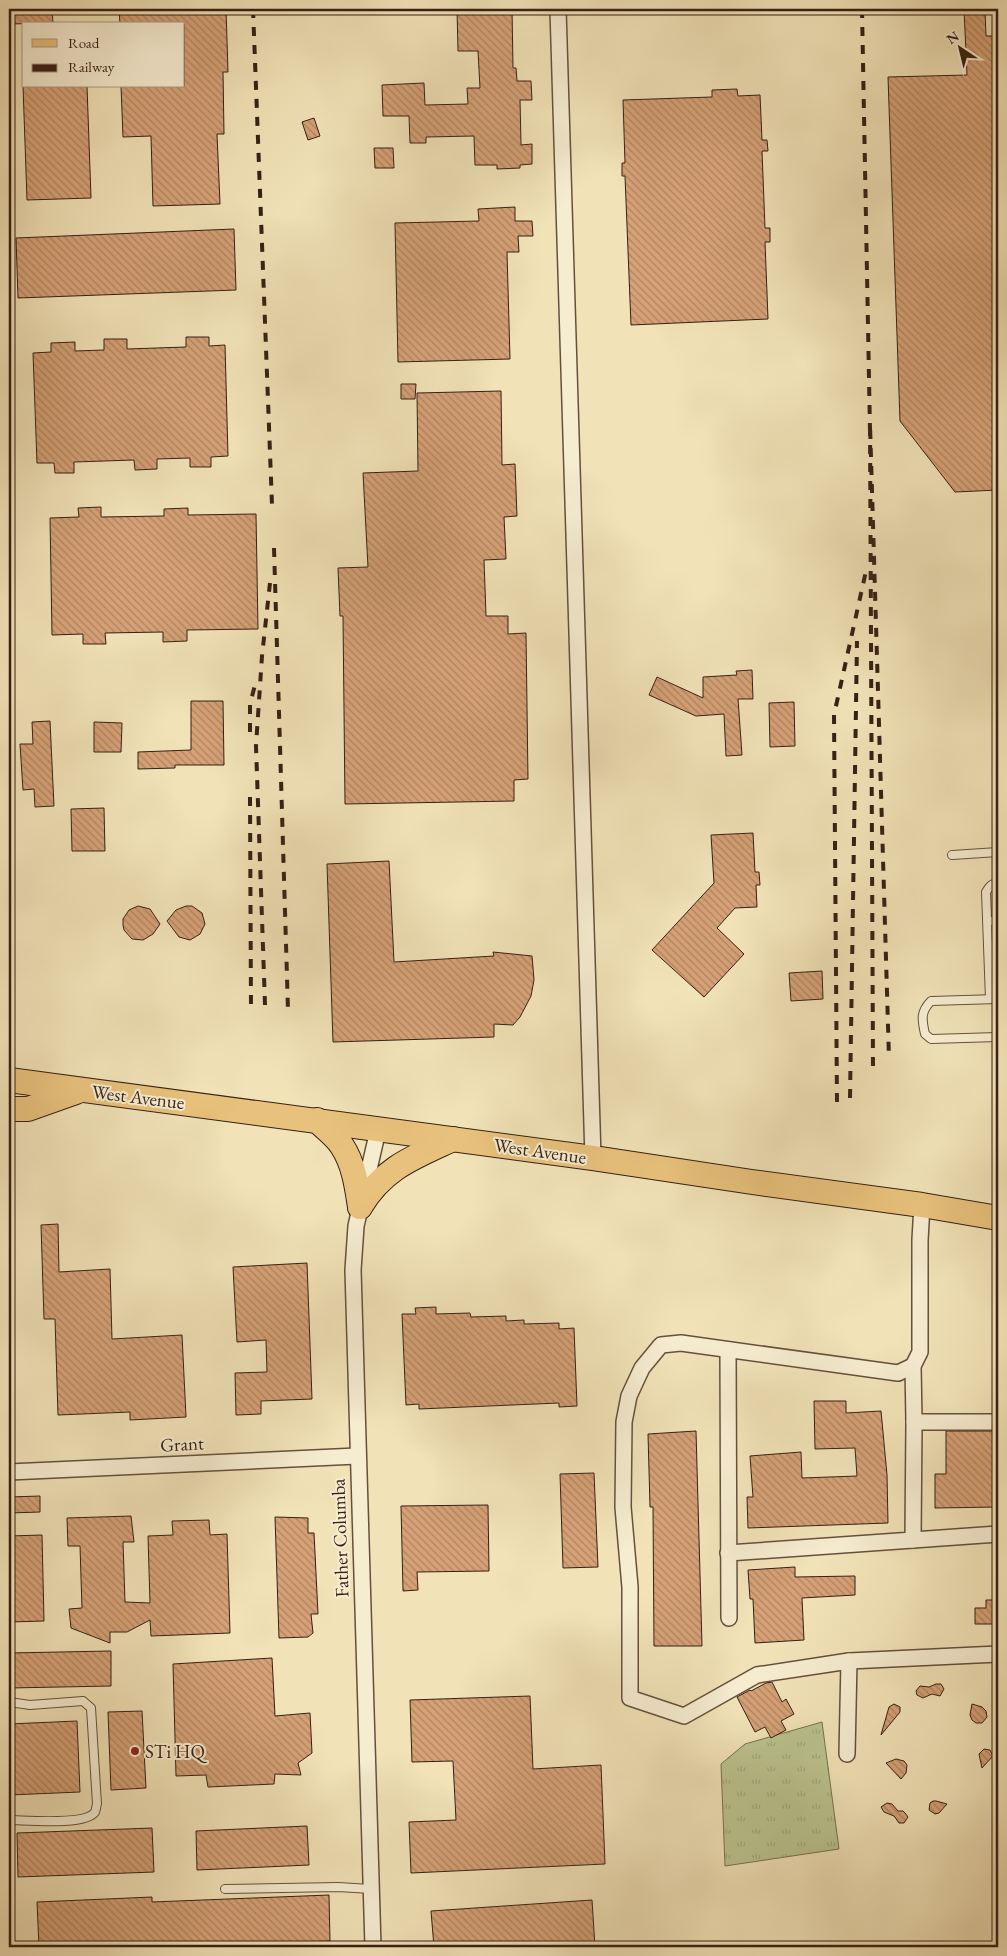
<svg xmlns="http://www.w3.org/2000/svg" width="1007" height="1956" font-family="'EB Garamond',serif">
  <style>
    .grass { fill: url(#grass-tufts); stroke: #787151 }
    .building { fill: url(#building-back-hatch); stroke: #371f14 }
    .lines { fill: none; stroke-linecap: round; stroke-linejoin: round }
    .lane-casing { stroke: #66503d; stroke-width: 10 }
    .street-casing { stroke: #66503d; stroke-width: 18 }
    .primary-casing { stroke: #371f14; stroke-width: 26 }
    .lane { stroke: #f6ecd0; stroke-width: 8 }
    .street { stroke: #f6ecd0; stroke-width: 15 }
    .primary { stroke: #e8c17c; stroke-width: 24 }
    .rail { stroke: #371f14; stroke-width: 4; stroke-dasharray: 9 9; stroke-linecap: butt }
    .poi-dot { fill: #8f2418; stroke: #f6ecd0; stroke-width: 2 }
    .labels { text-anchor: middle; dominant-baseline: central; stroke-width: 4; stroke-linejoin: round; paint-order: stroke }
    .street-label { font-size: 19px; fill: #371f14; stroke: #f6ecd0 }
    .poi-label { font-size: 19px; fill: #371f14; stroke: #f6ecd0; text-anchor: start }
  </style>
  <defs>
    <pattern id="grass-tufts" width="24" height="20" patternUnits="userSpaceOnUse" patternTransform="scale(1.25)"><rect width="24" height="20" fill="#bac38e"/><path d="M3 7l-1-3M5 7V3M7 7l1-3M15 17l-1-3M17 17v-4M19 17l1-3" fill="none" stroke="#a0a77a"/></pattern>
    <pattern id="building-back-hatch" width="6" height="6" patternUnits="userSpaceOnUse" patternTransform="scale(1.25)"><rect width="6" height="6" fill="#d6a177"/><path d="M-1 5l2 2M0 0l6 6M5-1l2 2" fill="none" stroke="#ae8360"/></pattern>
  </defs>
  <rect width="100%" height="100%" fill="#f1e2b7"/>
  <filter id="stains"><feTurbulence type="fractalNoise" baseFrequency=".004" numOctaves="4"/><feColorMatrix values="0 0 0 0 .2 0 0 0 0 .09 0 0 0 0 .02 0 0 0 .5 -.17"/></filter>
  <radialGradient id="worn" r=".72"><stop offset=".6" stop-color="#630" stop-opacity="0"/><stop offset="1" stop-color="#630" stop-opacity=".3"/></radialGradient>
  <polygon class="grass" points="822,1722 839,1849 725,1866 721,1764 745,1744"/>
  <g class="building">
    <polygon points="9,9 52,9 53,23 9,24"/>
    <polygon points="119,9 226,9 228,72 223,72 224,134 217,134 220,204 153,206 151,136 123,137 121,86 184,86 184,24 120,24"/>
    <polygon points="457,9 512,9 513,68 516,68 517,81 531,81 532,100 520,100 521,145 532,144 532,164 520,165 520,168 497,169 497,165 475,165 474,136 426,137 426,143 410,143 409,116 383,116 382,85 424,83 425,105 468,104 467,88 480,88 478,51 458,51"/>
    <polygon points="964,9 985,9 986,36 998,36 998,490 955,492 900,421 888,77 967,75"/>
    <polygon points="23,86 87,86 91,198 27,200"/>
    <polygon points="737,89 738,96 760,95 762,140 767,140 768,151 762,151 765,228 770,228 770,242 765,242 768,319 631,325 625,176 622,176 622,163 625,163 623,100 712,97 712,90"/>
    <polygon points="314,118 320,136 308,140 302,122"/>
    <polygon points="374,148 393,148 394,168 375,168"/>
    <polygon points="515,207 515,221 532,221 533,236 518,236 519,252 507,252 510,359 398,362 395,223 479,221 478,209"/>
    <polygon points="234,229 236,290 18,298 16,238"/>
    <polygon points="186,337 209,337 209,346 225,345 228,456 211,457 211,467 190,467 190,458 157,459 157,469 135,470 134,460 74,462 74,473 55,473 54,463 37,463 33,353 51,352 51,343 75,342 75,351 104,350 104,339 127,339 127,349 186,347"/>
    <polygon points="401,384 416,384 415,399 401,399"/>
    <polygon points="501,391 502,465 515,464 517,516 504,517 506,559 484,560 486,616 508,616 508,634 526,633 528,779 514,780 514,801 345,804 343,616 340,616 338,568 368,567 363,473 418,471 417,393"/>
    <polygon points="101,507 101,517 164,516 164,509 188,508 188,515 256,514 258,629 187,630 187,641 163,642 163,632 105,633 106,644 83,644 83,634 52,635 50,518 79,517 78,508"/>
    <polygon points="752,670 753,699 738,699 742,755 726,756 724,714 696,716 649,695 657,677 703,698 703,677 737,675 736,671"/>
    <polygon points="191,701 223,701 224,765 175,765 175,768 138,769 138,752 191,750"/>
    <polygon points="794,702 795,746 770,747 769,703"/>
    <polygon points="50,721 54,806 35,807 34,789 23,790 20,744 33,744 32,722"/>
    <polygon points="94,722 122,723 121,752 94,752"/>
    <polygon points="104,808 105,851 72,851 71,809"/>
    <polygon points="753,833 755,872 759,872 760,885 756,885 757,907 735,908 717,928 744,954 704,997 652,950 714,883 711,835"/>
    <polygon points="389,861 394,962 494,956 493,952 532,956 534,980 531,996 520,1017 513,1025 494,1024 494,1037 333,1042 327,864"/>
    <polygon points="138,906 150,909 160,924 153,934 143,940 132,939 124,930 123,925 123,919 129,910"/>
    <polygon points="186,906 192,906 202,913 205,924 200,934 190,940 179,937 167,921 176,910"/>
    <polygon points="822,971 823,999 791,1001 789,973"/>
    <polygon points="58,1224 59,1272 110,1269 112,1339 182,1335 186,1417 130,1420 130,1412 58,1415 55,1319 44,1319 41,1225"/>
    <polygon points="307,1263 312,1399 261,1401 261,1414 236,1415 235,1373 267,1372 266,1340 237,1342 233,1267"/>
    <polygon points="436,1307 436,1314 470,1313 471,1317 506,1316 506,1321 524,1320 524,1324 559,1323 559,1329 574,1328 577,1406 559,1407 559,1403 419,1409 419,1404 406,1405 402,1314 416,1314 415,1308"/>
    <polygon points="814,1401 846,1401 846,1413 881,1411 887,1475 888,1523 748,1528 747,1497 753,1497 750,1456 801,1452 802,1478 857,1476 855,1448 815,1449"/>
    <polygon points="696,1431 702,1646 654,1646 653,1507 650,1507 648,1434"/>
    <polygon points="946,1431 998,1431 998,1507 935,1508 935,1474 946,1474"/>
    <polygon points="594,1473 598,1567 563,1568 560,1474"/>
    <polygon points="40,1496 40,1512 9,1513 9,1497"/>
    <polygon points="488,1505 489,1571 417,1572 418,1590 403,1591 401,1506"/>
    <polygon points="131,1516 134,1542 123,1542 125,1602 150,1603 148,1536 173,1535 172,1521 209,1520 210,1535 227,1534 230,1633 151,1636 150,1620 127,1632 110,1632 110,1643 71,1628 69,1609 82,1608 80,1546 68,1546 67,1518"/>
    <polygon points="275,1517 308,1518 308,1533 314,1533 318,1614 311,1614 313,1633 308,1637 279,1638"/>
    <polygon points="42,1535 44,1621 9,1622 9,1536"/>
    <polygon points="795,1567 795,1577 855,1576 855,1595 802,1598 804,1640 755,1643 753,1599 750,1599 748,1570"/>
    <polygon points="986,1600 998,1600 998,1624 975,1624 975,1608 986,1608"/>
    <polygon points="111,1651 111,1686 9,1688 9,1653"/>
    <polygon points="272,1658 275,1716 310,1713 312,1753 298,1763 301,1775 275,1774 274,1784 208,1787 206,1775 176,1776 173,1664"/>
    <polygon points="772,1682 782,1702 786,1699 794,1714 781,1721 786,1730 771,1738 765,1727 755,1732 737,1697 750,1690 751,1691 766,1683"/>
    <polygon points="936,1684 941,1684 944,1689 940,1696 932,1694 923,1698 917,1695 916,1691 920,1686 929,1687"/>
    <polygon points="530,1696 533,1769 601,1765 605,1864 411,1873 409,1822 456,1820 453,1761 412,1762 410,1700"/>
    <polygon points="894,1704 900,1707 900,1712 881,1735 889,1707"/>
    <polygon points="972,1704 982,1707 986,1711 987,1717 982,1723 976,1723 972,1720 970,1715"/>
    <polygon points="142,1711 146,1788 111,1790 108,1712"/>
    <polygon points="77,1721 80,1792 9,1795 9,1724"/>
    <polygon points="984,1749 990,1750 993,1756 982,1768 979,1754"/>
    <polygon points="896,1759 904,1761 907,1765 906,1773 901,1779 886,1763"/>
    <polygon points="933,1801 936,1801 947,1804 939,1813 935,1814 929,1810 930,1803"/>
    <polygon points="887,1803 892,1804 898,1811 903,1811 905,1813 908,1817 904,1823 899,1823 894,1816 884,1812 881,1807"/>
    <polygon points="307,1826 309,1865 197,1870 196,1831"/>
    <polygon points="152,1828 154,1872 18,1877 17,1833"/>
    <polygon points="329,1895 330,1941 169,1947 39,1947 37,1902 152,1897 152,1902"/>
    <polygon points="592,1900 595,1947 434,1947 431,1911"/>
  </g>
  <g class="lines">
    <g class="lane-casing">
      <g id="lane">
        <polyline points="952,855 998,852"/>
        <polyline points="988,921 998,921"/>
        <path d="M990,999l-4,-107c3,-5 6,-9 12,-9"/>
        <path d="M998,999l-67,2c-11,11 -9,19 -6,33l6,5 67,-2"/>
        <path d="M9,1702l21,3 53,-4 8,7 6,96c-1,3 -1,6 -2,8 -9,14 -70,8 -86,8"/>
        <polyline points="225,1889 338,1887 371,1889"/>
      </g>
    </g>
    <g class="street-casing">
      <g id="street">
        <polyline points="558,9 593,1158"/>
        <polyline points="728,1350 729,1618"/>
        <polyline points="913,1366 898,1373 681,1343 661,1345 642,1368 629,1396 624,1422 623,1507 630,1587 630,1698 684,1716 757,1675 849,1661 998,1654"/>
        <polyline points="914,1422 998,1422"/>
        <polyline points="9,1472 357,1456"/>
        <polyline points="913,1540 998,1534"/>
        <polyline points="728,1553 913,1540 914,1422 913,1366 920,1352 920,1240 922,1205"/>
        <polyline points="847,1754 849,1661"/>
        <polyline points="373,1947 353,1270 356,1226 378,1130"/>
      </g>
    </g>
    <g class="primary-casing">
      <g id="primary">
        <polyline points="9,1080 593,1158 752,1182 922,1205 998,1218"/>
        <polyline points="9,1109 28,1109 76,1092"/>
        <path d="M317,1120c8,9 19,16 25,26 12,18 15,41 18,61"/>
        <path d="M360,1207c23,-39 54,-50 93,-68"/>
      </g>
    </g>
    <use href="#lane" class="lane"/>
    <use href="#street" class="street"/>
    <use href="#primary" class="primary"/>
    <g class="rail">
      <polyline points="253,9 272,505"/>
      <polyline points="862,9 870,431"/>
      <polyline points="274,548 288,1010"/>
      <polyline points="250,732 250,704 255,685"/>
      <polyline points="250,797 251,1007"/>
      <polyline points="265,1005 256,746 262,656 270,583"/>
      <polyline points="873,1066 870,424 889,1059"/>
      <polyline points="850,1098 857,641"/>
      <polyline points="837,1102 834,715 866,571"/>
    </g>
  </g>
  <circle class="poi-dot" cx="135" cy="1751" r="5"/>
  <g class="labels">
    <g class="street-label">
      <text transform="translate(138 1097) rotate(7)">West Avenue</text>
      <text transform="translate(540 1151) rotate(8)">West Avenue</text>
      <text transform="translate(182 1444) rotate(-3)">Grant</text>
      <text transform="translate(340 1538) rotate(-92)">Father Columba</text>
    </g>
    <g class="poi-label">
      <text x="145" y="1751">STi HQ</text>
    </g>
  </g>
  <rect width="1007" height="1956" fill="none" stroke="#f1e2b7" stroke-width="30"/>
  <rect x="10" y="10" width="987" height="1936" fill="none" stroke="#371f14" stroke-width="2.5"/>
  <rect x="15" y="15" width="977" height="1926" fill="none" stroke="#371f14"/>
  <rect x="22" y="22" width="162" height="65" fill="#f6ecd0" stroke="#aa9a85"/>
  <rect x="32" y="39" width="25" height="8" fill="#e8c17c" stroke="#aa9a85"/>
  <text x="68" y="48" font-size="15" fill="#371f14">Road</text>
  <rect x="32" y="64" width="25" height="8" fill="#371f14" stroke="#aa9a85"/>
  <text x="68" y="72" font-size="15" fill="#371f14">Railway</text>
  <g transform="translate(960 48) rotate(325)" stroke="#f6ecd0" stroke-width="4" paint-order="stroke">
  <path d="M0-4L9 19L0 12L-9 19Z" fill="#371f14"/>
  <text y="-8" font-size="14" font-weight="bold" text-anchor="middle" fill="#371f14">N</text>
  </g>
  <rect width="100%" height="100%" filter="url(#stains)"/>
  <rect width="100%" height="100%" fill="url(#worn)"/>
</svg>
